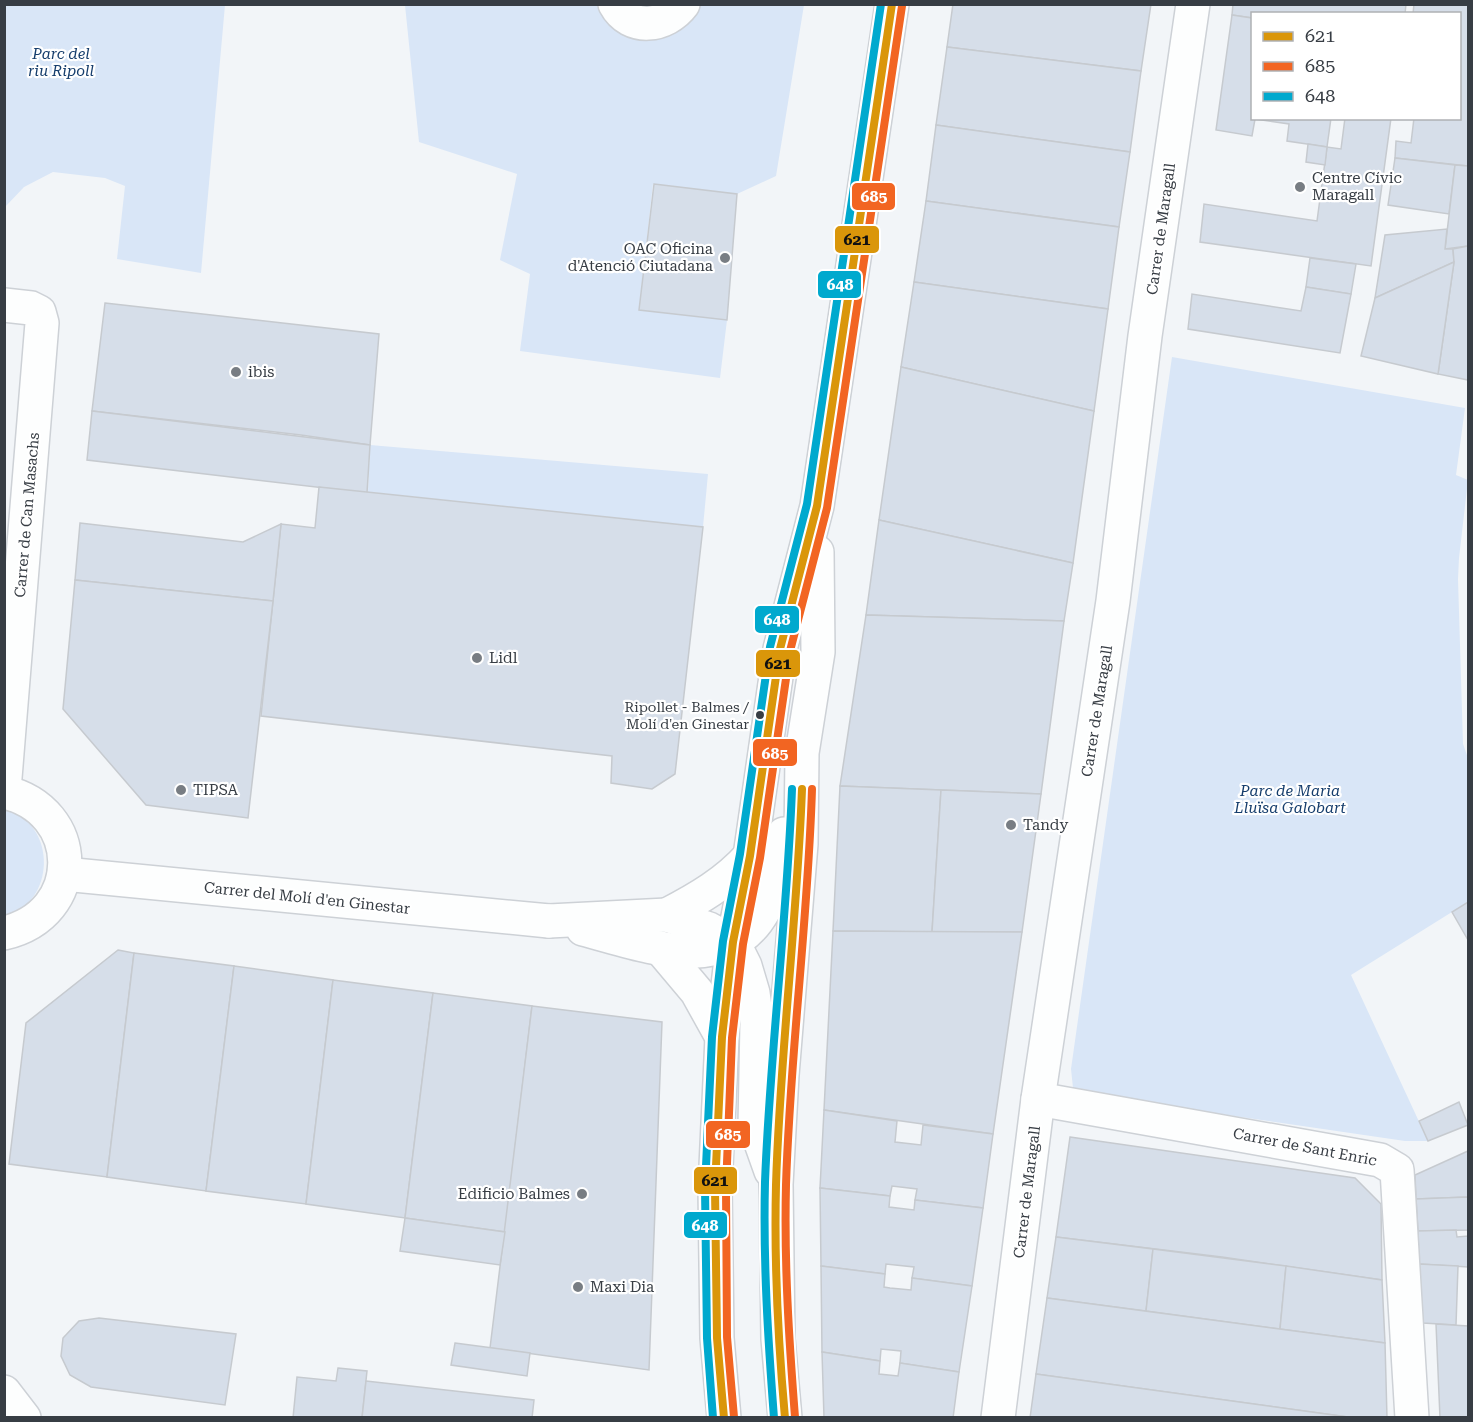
<svg xmlns="http://www.w3.org/2000/svg" width="1473" height="1422" font-family="'Roboto Serif',serif">
  <style>
    .green { fill: #d9e6f7 }
    .building { fill: #d6dee9; stroke: #c6cacf; stroke-width: 1.5 }
    .lines { fill: none; stroke-linecap: round; stroke-linejoin: round }
    .minor-casing { stroke: #cdd1d6; stroke-width: 36 }
    .major-casing { stroke: #cdd1d6; stroke-width: 36 }
    .minor { stroke: #fdfefe; stroke-width: 33 }
    .major { stroke: #fdfefe; stroke-width: 33 }
    .bus-1-casing { stroke: #fff; stroke-width: 12 }
    .bus-2-casing { stroke: #fff; stroke-width: 12 }
    .bus-3-casing { stroke: #fff; stroke-width: 12 }
    .bus-1 { stroke: #da960a; stroke-width: 8 }
    .bus-2 { stroke: #f26522; stroke-width: 8 }
    .bus-3 { stroke: #00a9ce; stroke-width: 8 }
    .poi-dot { fill: #787d83; stroke: #fff; stroke-width: 2 }
    .bus-dot { fill: #373d44; stroke: #fff; stroke-width: 2 }
    .labels { text-anchor: middle; dominant-baseline: central; stroke-width: 4.5; stroke-linejoin: round; paint-order: stroke }
    .bus-label { font-size: 14px; fill: #373d44; stroke: #fff; text-anchor: end }
    .park-label { font-size: 15px; font-style: italic; fill: #153d6c; stroke: #fff }
    .poi-label { font-size: 15px; fill: #373d44; stroke: #fff; text-anchor: start }
    .street-label { font-size: 15px; fill: #373d44; stroke: #fff }
    .line-badge { stroke: #fff; stroke-width: 2 }
    .badge-label { font-size: 16px; text-anchor: middle; font-weight: bold; fill: #fff }
    .pale-badge-label { font-size: 16px; text-anchor: middle; font-weight: bold; fill: #111 }
  </style>
  <rect width="100%" height="100%" fill="#f2f5f8"/>
  <g class="green">
    <polygon points="5,4 225,5 201,273 117,259 125,186 105,178 53,172 24,187 5,207"/>
    <polygon points="405,5 596,5 614,28 645,40 671,30 696,5 804,5 776,176 737,194 653,184 639,310 727,320 720,378 520,351 530,274 500,260 517,174 419,142"/>
    <polygon points="1172,357 1465,408 1456,475 1468,480 1459,558 1458,579 1463,744 1468,758 1468,902 1351,975 1428,1141 1405,1141 1097,1096 1073,1088 1071,1069"/>
    <polygon points="370,445 708,474 703,527 368,492"/>
    <path d="M4,809c55,14 51,96 1,106z"/>
  </g>
  <g class="building">
    <polygon points="953,4 1151,4 1141,71 947,47"/>
    <polygon points="1233,4 1406,4 1405,14 1252,14 1252,18 1232,15"/>
    <polygon points="1414,4 1468,4 1468,166 1395,158 1396,141 1411,143 1414,118 1460,118 1460,14 1413,14"/>
    <polygon points="1232,15 1252,18 1252,118 1331,118 1327,147 1287,141 1289,124 1255,119 1252,136 1216,130"/>
    <polygon points="947,47 1141,71 1130,152 936,125"/>
    <polygon points="1345,118 1391,118 1371,266 1200,242 1204,204 1317,221 1327,147 1341,149"/>
    <polygon points="936,125 1130,152 1119,227 926,201"/>
    <polygon points="1308,144 1327,147 1325,165 1306,162"/>
    <polygon points="1395,158 1455,165 1449,214 1388,205"/>
    <polygon points="1455,165 1468,166 1468,246 1445,249"/>
    <polygon points="654,184 737,194 727,320 639,310"/>
    <polygon points="926,201 1119,227 1108,309 914,282"/>
    <polygon points="1447,229 1445,249 1453,249 1454,262 1375,298 1385,235"/>
    <polygon points="1468,246 1468,380 1438,374 1454,262 1453,249"/>
    <polygon points="1310,258 1356,264 1351,294 1306,287"/>
    <polygon points="1454,262 1438,374 1361,356 1375,298"/>
    <polygon points="914,282 1108,309 1094,411 901,367"/>
    <polygon points="1306,287 1351,294 1340,353 1188,329 1192,294 1301,311"/>
    <polygon points="105,303 379,334 370,445 301,435 92,411"/>
    <polygon points="901,367 1094,411 1073,563 879,520"/>
    <polygon points="92,411 370,445 367,493 87,460"/>
    <polygon points="319,487 703,527 675,774 652,789 611,783 612,756 261,716 281,524 315,528"/>
    <polygon points="879,520 1073,563 1064,621 866,615"/>
    <polygon points="80,523 243,542 281,524 273,601 75,580"/>
    <polygon points="75,580 273,601 248,818 146,805 63,709"/>
    <polygon points="866,615 1064,621 1041,794 840,786"/>
    <polygon points="840,786 941,790 932,932 833,931"/>
    <polygon points="941,790 1041,794 1022,932 932,932"/>
    <polygon points="1468,902 1468,940 1452,912"/>
    <polygon points="833,931 1022,932 993,1134 824,1110"/>
    <polygon points="118,950 134,953 107,1177 9,1164 26,1023"/>
    <polygon points="134,953 234,966 206,1191 107,1177"/>
    <polygon points="234,966 333,980 306,1204 206,1191"/>
    <polygon points="333,980 433,993 405,1218 306,1204"/>
    <polygon points="433,993 532,1006 505,1232 405,1218"/>
    <polygon points="532,1006 662,1022 649,1370 490,1348"/>
    <polygon points="1459,1102 1468,1125 1428,1141 1419,1121"/>
    <polygon points="824,1110 897,1121 895,1142 921,1145 923,1125 993,1134 983,1208 915,1200 917,1189 892,1186 890,1196 820,1188"/>
    <polygon points="1070,1137 1355,1178 1381,1204 1382,1280 1222,1257 1056,1237"/>
    <polygon points="1468,1151 1468,1197 1416,1199 1415,1175"/>
    <polygon points="820,1188 890,1196 889,1207 914,1210 915,1200 983,1208 972,1286 912,1278 914,1267 886,1264 885,1274 821,1266"/>
    <polygon points="1468,1197 1468,1230 1418,1231 1416,1199"/>
    <polygon points="405,1218 505,1232 500,1265 400,1251"/>
    <polygon points="1456,1230 1457,1237 1468,1236 1468,1267 1419,1264 1418,1231"/>
    <polygon points="1056,1237 1153,1249 1146,1311 1047,1298"/>
    <polygon points="1153,1249 1286,1266 1280,1329 1146,1311"/>
    <polygon points="1419,1264 1458,1266 1456,1325 1423,1323"/>
    <polygon points="821,1266 885,1274 884,1287 890,1288 911,1290 912,1278 972,1286 959,1372 900,1363 901,1351 881,1349 880,1361 822,1352"/>
    <polygon points="1286,1266 1382,1280 1385,1343 1280,1329"/>
    <polygon points="1047,1298 1385,1343 1387,1418 1355,1418 1036,1374"/>
    <polygon points="99,1318 236,1334 225,1405 91,1387 70,1375 61,1356 63,1338 79,1321"/>
    <polygon points="1436,1324 1468,1326 1468,1418 1440,1418"/>
    <polygon points="455,1343 530,1353 527,1376 451,1365"/>
    <polygon points="822,1352 880,1361 879,1374 898,1376 900,1363 959,1372 953,1418 824,1418"/>
    <polygon points="338,1368 367,1371 362,1418 293,1418 297,1377 336,1381"/>
    <polygon points="1036,1374 1355,1418 1030,1418"/>
    <polygon points="366,1381 534,1400 532,1418 362,1418"/>
  </g>
  <g class="lines">
    <g class="minor-casing">
      <g id="minor">
        <path d="M615,4c15,28 51,23 68,0"/>
        <polyline points="4,305 31,308 39,312 42,323 4,790"/>
        <path d="M4,792c80,18 82,122 0,141"/>
        <polyline points="64,874 549,921"/>
        <polyline points="1038,1099 1380,1160 1397,1170 1412,1418"/>
        <polyline points="998,1418 1038,1099 1113,601 1145,336 1193,4"/>
      </g>
    </g>
    <g class="major-casing">
      <g id="major">
        <path d="M667,915c31,-16 60,-33 83,-59"/>
        <polyline points="549,921 667,915 709,929 733,942 745,966 753,993 757,1022 755,1126 771,1171"/>
        <path d="M583,929c59,15 143,50 181,-19 12,-21 15,-53 20,-76"/>
        <polyline points="660,948 697,992 722,1037"/>
        <polyline points="4,1392 24,1418"/>
        <polyline points="724,1418 717,1338 715,1188 722,1037 733,942 750,856 780,649 817,506 892,4"/>
        <polyline points="785,1418 778,1339 776,1184 782,1075 801,844 802,753 818,652 817,552"/>
      </g>
    </g>
    <use href="#minor" class="minor"/>
    <use href="#major" class="major"/>
    <g class="bus-1-casing">
      <g id="bus-1">
        <polyline points="724,1418 717,1338 715,1188 722,1037 733,942 750,856 780,649 817,506 892,4"/>
        <path d="M785,1418c-7,-78 -11,-155 -9,-233 4,-132 21,-264 26,-396"/>
      </g>
    </g>
    <g class="bus-2-casing">
      <g id="bus-2">
        <polyline points="734,1417 727,1337 726,1188 732,1038 743,944 760,858 790,651 827,508 902,6"/>
        <path d="M795,1417c-6,-77 -11,-154 -9,-232 4,-132 22,-263 26,-396"/>
      </g>
    </g>
    <g class="bus-3-casing">
      <g id="bus-3">
        <polyline points="713,1418 707,1338 705,1188 712,1037 723,941 740,854 770,647 807,504 881,4"/>
        <path d="M774,1418c-6,-79 -11,-157 -9,-236 5,-131 22,-262 27,-393"/>
      </g>
    </g>
    <use href="#bus-1" class="bus-1"/>
    <use href="#bus-2" class="bus-2"/>
    <use href="#bus-3" class="bus-3"/>
  </g>
  <g class="poi-dot">
    <circle cx="1300" cy="187" r="6"/>
    <circle cx="725" cy="258" r="6"/>
    <circle cx="236" cy="372" r="6"/>
    <circle cx="477" cy="658" r="6"/>
    <circle cx="181" cy="790" r="6"/>
    <circle cx="1011" cy="825" r="6"/>
    <circle cx="582" cy="1194" r="6"/>
    <circle cx="578" cy="1287" r="6"/>
  </g>
  <circle class="bus-dot" cx="760" cy="715" r="5"/>
  <g class="labels">
    <g class="bus-label">
      <text x="749" y="707">Ripollet - Balmes /<tspan x="749" dy="17">Molí d'en Ginestar</tspan></text>
    </g>
    <g class="park-label">
      <text x="61" y="54">Parc del<tspan x="61" dy="17">riu Ripoll</tspan></text>
      <text x="1290" y="791">Parc de Maria<tspan x="1290" dy="17">Lluïsa Galobart</tspan></text>
    </g>
    <g class="poi-label">
      <text x="1312" y="178">Centre Cívic<tspan x="1312" dy="17">Maragall</tspan></text>
      <text x="713" y="249" text-anchor="end">OAC Oficina<tspan x="713" dy="17">d'Atenció Ciutadana</tspan></text>
      <text x="248" y="372">ibis</text>
      <text x="489" y="658">Lidl</text>
      <text x="193" y="790">TIPSA</text>
      <text x="1023" y="825">Tandy</text>
      <text x="570" y="1194" text-anchor="end">Edificio Balmes</text>
      <text x="590" y="1287">Maxi Dia</text>
    </g>
    <g class="street-label">
      <text transform="translate(1161 229) rotate(-82)">Carrer de Maragall</text>
      <text transform="translate(27 515) rotate(-85)">Carrer de Can Masachs</text>
      <text transform="translate(1097 711) rotate(-81)">Carrer de Maragall</text>
      <text transform="translate(307 898) rotate(6)">Carrer del Molí d'en Ginestar</text>
      <text transform="translate(1305 1147) rotate(11)">Carrer de Sant Enric</text>
      <text transform="translate(1027 1192) rotate(-83)">Carrer de Maragall</text>
    </g>
  </g>
  <g class="line-badge">
    <rect x="851" y="182" width="45" height="29" rx="6" fill="#f26522"/>
    <rect x="834" y="225" width="46" height="29" rx="6" fill="#da960a"/>
    <rect x="817" y="270" width="45" height="29" rx="6" fill="#00a9ce"/>
    <rect x="754" y="605" width="46" height="29" rx="6" fill="#00a9ce"/>
    <rect x="755" y="649" width="46" height="29" rx="6" fill="#da960a"/>
    <rect x="752" y="738" width="46" height="29" rx="6" fill="#f26522"/>
    <rect x="705" y="1120" width="46" height="29" rx="6" fill="#f26522"/>
    <rect x="693" y="1166" width="45" height="29" rx="6" fill="#da960a"/>
    <rect x="683" y="1211" width="45" height="28" rx="6" fill="#00a9ce"/>
  </g>
  <g class="badge-label">
    <text x="874" y="202">685</text>
    <text x="840" y="290">648</text>
    <text x="777" y="625">648</text>
    <text x="775" y="759">685</text>
    <text x="728" y="1140">685</text>
    <text x="705" y="1231">648</text>
  </g>
  <g class="pale-badge-label">
    <text x="857" y="245">621</text>
    <text x="778" y="669">621</text>
    <text x="715" y="1186">621</text>
  </g>
  <rect width="1473" height="1422" fill="none" stroke="#373d44" stroke-width="12"/>
  <rect x="1251" y="12" width="210" height="108" fill="#ffffff" stroke="#afb1b4" stroke-width="1.5"/>
  <rect x="1263" y="32" width="30" height="9" fill="#da960a" stroke="#afb1b4" stroke-width="1.5"/>
  <text x="1305" y="42" font-size="18" fill="#373d44">621</text>
  <rect x="1263" y="62" width="30" height="9" fill="#f26522" stroke="#afb1b4" stroke-width="1.5"/>
  <text x="1305" y="72" font-size="18" fill="#373d44">685</text>
  <rect x="1263" y="92" width="30" height="9" fill="#00a9ce" stroke="#afb1b4" stroke-width="1.5"/>
  <text x="1305" y="102" font-size="18" fill="#373d44">648</text>
</svg>
